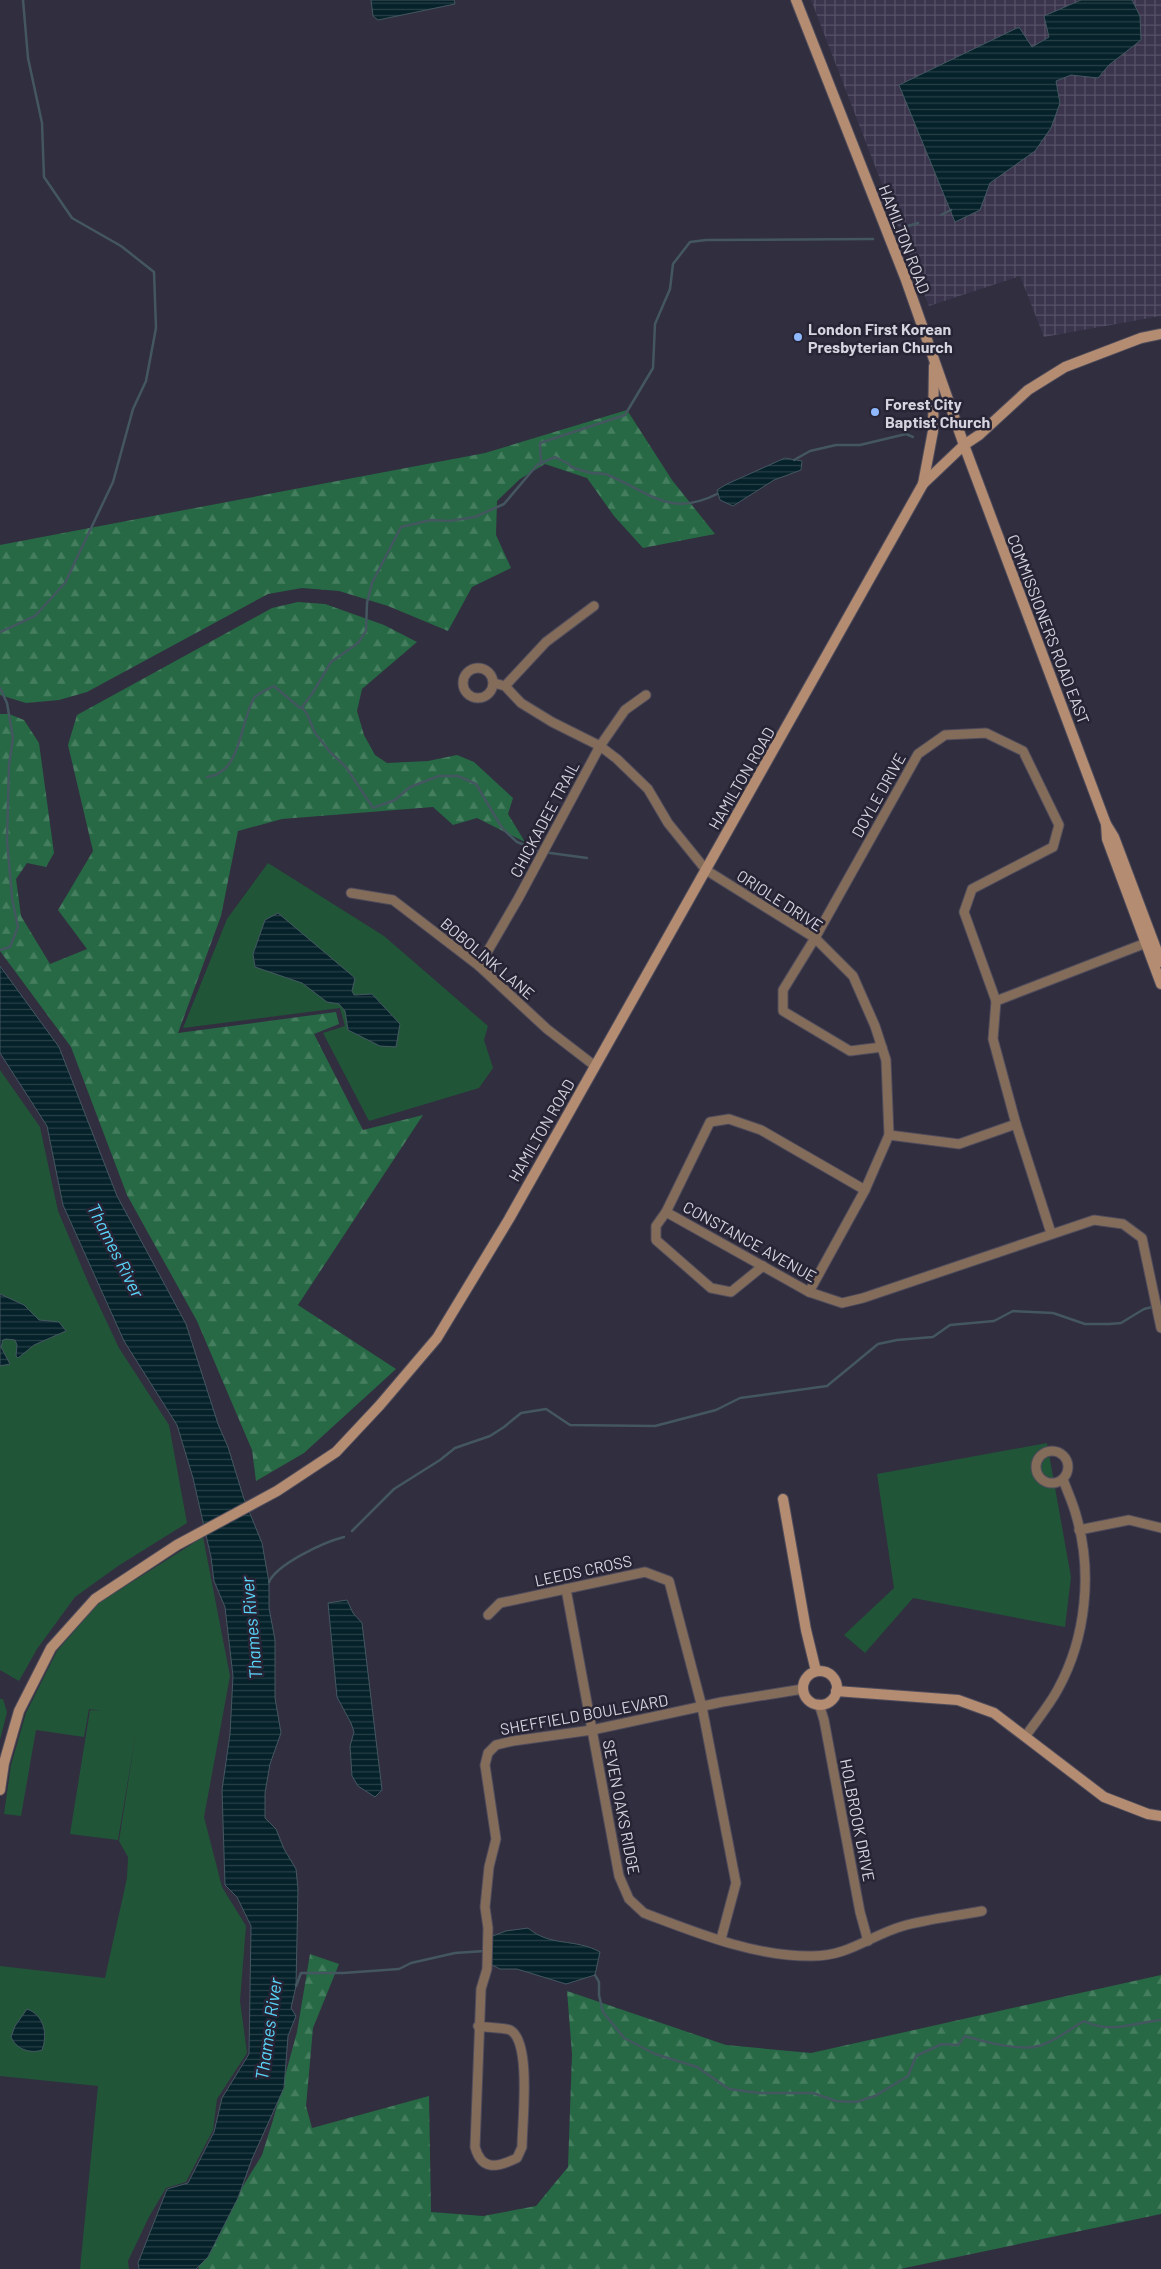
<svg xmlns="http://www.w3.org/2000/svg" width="1161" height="2269" font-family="Barlow,sans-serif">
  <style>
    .industrial { fill: url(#industrial-grid) }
    .green { fill: #215538 }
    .forest { fill: url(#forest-firs) }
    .water { fill: url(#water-rules); stroke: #445760 }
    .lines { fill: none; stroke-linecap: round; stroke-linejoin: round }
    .stream { stroke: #445760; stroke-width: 2.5 }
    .street-casing { stroke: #4f4c5c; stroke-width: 11 }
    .secondary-casing { stroke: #4f4c5c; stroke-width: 12 }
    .street { stroke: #846c5b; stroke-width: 9 }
    .secondary { stroke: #b38c71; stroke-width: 10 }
    .poi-dot { fill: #8fb8fd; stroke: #272435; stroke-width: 2 }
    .labels { text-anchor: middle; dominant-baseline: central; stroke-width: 5; stroke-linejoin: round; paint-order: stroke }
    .street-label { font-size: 16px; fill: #d6d4df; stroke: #272435 }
    .poi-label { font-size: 16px; font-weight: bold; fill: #d6d4df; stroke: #272435; text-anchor: start }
    .water-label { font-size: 18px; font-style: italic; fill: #5ad6fa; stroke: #272435 }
  </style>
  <defs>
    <pattern id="industrial-grid" width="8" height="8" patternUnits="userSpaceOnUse" patternTransform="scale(1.25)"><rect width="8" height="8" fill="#3a354d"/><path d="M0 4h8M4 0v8" fill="none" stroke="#565166"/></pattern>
    <pattern id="forest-firs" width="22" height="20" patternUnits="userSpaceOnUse" patternTransform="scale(1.25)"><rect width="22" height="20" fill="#266944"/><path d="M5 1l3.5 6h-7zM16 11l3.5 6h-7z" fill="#457e5f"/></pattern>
    <pattern id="water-rules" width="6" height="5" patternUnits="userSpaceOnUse" patternTransform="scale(1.25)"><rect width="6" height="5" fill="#052129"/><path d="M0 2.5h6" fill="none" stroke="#294048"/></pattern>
  </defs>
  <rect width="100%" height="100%" fill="#312e3f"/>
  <polygon class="industrial" points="811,0 1161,0 1161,316 1044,337 1020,276 929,306"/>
  <g class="green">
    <polygon points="268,863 384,936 488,1026 484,1040 493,1068 479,1088 369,1121 323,1033 345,1026 340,1008 183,1028 227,919"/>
    <polygon points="0,1070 40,1127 58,1211 88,1282 119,1348 169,1425 187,1523 118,1566 75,1597 37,1649 19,1681 0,1670"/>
    <polygon points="1047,1443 1071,1577 1065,1627 913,1598 865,1653 844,1635 894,1588 877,1474"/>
    <polygon points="203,1537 230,1676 204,1817 222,1887 246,1926 240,2001 247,2053 217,2099 213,2130 186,2182 166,2188 149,2217 128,2261 129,2269 80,2269 98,2086 0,2076 0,1966 105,1978 127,1878 128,1857 119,1841 136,1732 118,1840 70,1834 90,1710 102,1711 89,1709 84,1737 36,1730 21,1816 4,1814 11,1765 26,1713 57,1651 99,1603"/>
    <polygon points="0,1699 3,1699 7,1712 0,1740"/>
  </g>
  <g class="forest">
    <polygon points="627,410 672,480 715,534 643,548 614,516 587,478 545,464 520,479 497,501 496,535 511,568 472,587 448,631 388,606 339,591 302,588 268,594 87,692 59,700 26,703 0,695 0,545 485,453"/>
    <polygon points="298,602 325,604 384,625 417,642 362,689 357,711 364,735 375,755 387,763 428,761 457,755 474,762 513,798 508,814 525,842 477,818 453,825 433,807 282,819 238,831 221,916 178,1033 336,1012 339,1024 314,1034 363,1130 423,1115 298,1305 396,1369 304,1453 256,1481 252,1450 197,1321 127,1195 71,1047 0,951 0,714 9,714 24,720 39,743 54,853 46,867 27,863 16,879 21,916 50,964 87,949 58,910 93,851 68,745 77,715 272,608"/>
    <polygon points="310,1954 339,1964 313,2028 306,2106 312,2128 429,2096 431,2212 483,2216 536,2206 568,2167 572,2054 567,1991 726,2045 811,2053 1161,1975 1161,2214 900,2269 199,2269 198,2260 262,2155 273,2120 297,2032"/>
  </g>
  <g class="water">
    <polygon points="371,0 454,0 455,4 378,20 373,16"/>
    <polygon points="1081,0 1132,0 1140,16 1141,40 1109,65 1098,78 1071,75 1056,81 1060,103 1051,128 1035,151 990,183 980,210 955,222 899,85 1019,27 1032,47 1049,37 1044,16"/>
    <polygon points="785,458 802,461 801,470 774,480 733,506 720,500 717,490 727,484"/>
    <polygon points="278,913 355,978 352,991 354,995 372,994 400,1024 396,1047 380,1046 348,1030 345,1011 339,1004 327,1002 302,983 255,967 253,954 265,920"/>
    <polygon points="0,966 59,1047 117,1196 186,1324 218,1424 228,1447 244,1499 262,1543 269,1582 269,1608 275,1640 275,1698 281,1733 270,1764 265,1793 265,1818 276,1829 284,1849 296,1869 298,1889 296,1986 291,2008 296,2016 288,2036 284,2088 252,2159 238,2198 208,2257 196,2269 139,2269 138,2263 167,2189 188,2183 214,2132 222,2098 249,2054 251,1926 237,1897 225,1885 222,1790 230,1734 233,1676 225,1607 214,1581 211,1557 193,1478 177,1425 124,1341 63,1205 47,1126 0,1053"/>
    <polygon points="0,1294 24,1305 39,1320 59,1322 66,1331 34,1345 18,1358 16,1356 17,1345 15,1340 6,1339 3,1340 1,1347 10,1364 0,1366"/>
    <polygon points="347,1600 353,1613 362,1623 382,1790 375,1797 358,1786 352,1776 350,1746 354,1732 351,1723 337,1697 328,1603"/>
    <path d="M528,1928c22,19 47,10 72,24l-5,23 -29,9 -49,-15h-17l-12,-6 2,-26 16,-6z"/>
    <path d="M27,2009c17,6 21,25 15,41 -12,4 -26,-1 -31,-13l4,-11z"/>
  </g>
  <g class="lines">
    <g class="stream">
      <polyline points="941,215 951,210"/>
      <polyline points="902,228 918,223"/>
      <polyline points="794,460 810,451 836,445 860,445 906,434 913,437"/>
      <polyline points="541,464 540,443 625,415 653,368 655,324 670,289 673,264 690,242 706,240 873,239"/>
      <polyline points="0,632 35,616 65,583 113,482 133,409 146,381 156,328 154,272 121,246 72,218 44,177 42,123 28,58 23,0"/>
      <polyline points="0,688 7,703 13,738 9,765 7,840 12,898 18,927 10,947 0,950"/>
      <path d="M302,707l10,-13 19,-32 27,-19 8,-12 1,-28 5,-20 29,-56 30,-7 18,1 26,-4 29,-13 33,-39 18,-8 14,7 2,3c7,2 14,5 22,6 5,1 11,0 15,2 41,17 62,43 109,19"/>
      <path d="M207,777c35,-4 32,-53 47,-79 4,-5 14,-9 20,-12l26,22 2,-1 5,7 8,19 15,19 16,15 27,41 22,-8 15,-13 29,-11h19l18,8 26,44 15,14 26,10 44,6"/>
      <polyline points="352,1531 394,1489 440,1460 455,1448 490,1436 504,1427 521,1413 546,1409 570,1425 655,1426 716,1410 740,1398 827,1386 878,1344 897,1340 933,1337 950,1325 994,1321 1013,1311 1053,1313 1085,1324 1109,1324 1121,1323 1144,1309 1161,1305"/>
      <path d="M269,1582c8,-18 55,-40 75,-45"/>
      <path d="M595,1975l4,7v13l4,17 21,26 31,16 42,13 32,22 30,4h54l23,8 20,1 19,-6 33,-20 8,-20 26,-12 16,1 7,-9c18,6 55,15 74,10 15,-4 31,-17 45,-25 26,13 49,2 77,-1"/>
      <polyline points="296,1986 301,1973 343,1973 399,1969 411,1963 455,1953 485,1951"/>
    </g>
    <g class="street-casing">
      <g id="street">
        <circle cx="478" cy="683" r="15"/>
        <polyline points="494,683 505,686 521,703 552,722 600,746 617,759 648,789 668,823 706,870 815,938 853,976 875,1026 886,1060 889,1135 865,1190 809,1292"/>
        <polyline points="505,686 546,642 594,606"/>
        <polyline points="351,893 393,900 479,966 547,1029 595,1066"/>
        <polyline points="479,966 518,899 600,746 625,710 646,695"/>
        <polyline points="996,1001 1146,943"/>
        <polyline points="882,1047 850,1051 783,1011 783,990 815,938 918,754 945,735 986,733 1023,751 1059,825 1053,847 972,889 964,912 996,1001 993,1039 1016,1124 1051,1233"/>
        <polyline points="889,1135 959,1144 1016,1124"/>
        <polyline points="865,1190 761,1130 729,1119 710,1122 666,1212 809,1292 842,1303 863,1298 1094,1220 1123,1224 1142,1238 1161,1328"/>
        <polyline points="666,1212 656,1226 656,1240 711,1288 731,1292 763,1266"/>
        <circle cx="1052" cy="1467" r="16"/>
        <polyline points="1079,1530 1129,1520 1161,1528"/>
        <path d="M566,1589l53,287 10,23 15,14c53,20 111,44 169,43 36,0 58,-21 90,-30 25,-7 53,-10 79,-15"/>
        <polyline points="488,1615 500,1603 645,1572 669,1581 702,1707 736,1883 721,1939"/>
        <polyline points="819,1704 824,1720 860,1912 868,1941"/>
        <path d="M1025,1737c11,-16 24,-31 33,-48 28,-51 35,-117 18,-174 -3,-12 -9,-24 -13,-36"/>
        <path d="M478,2026c9,2 23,1 32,4 22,11 12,94 12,117l-5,11c-19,9 -35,14 -42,-11l6,-158 6,-20 1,-41 -3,-21 4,-40 7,-28 -11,-74 3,-12 8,-8 17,-4 79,-11 130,-28 81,-13"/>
      </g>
    </g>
    <g class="secondary-casing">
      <g id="secondary">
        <polyline points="796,0 906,280 964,445 1106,824"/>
        <polyline points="923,484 933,431 934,366"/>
        <polyline points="1161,962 1114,837 1106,824 1107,839 1161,984"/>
        <polyline points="783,1499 806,1630 816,1671"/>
        <circle cx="820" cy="1688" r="17"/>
        <polyline points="836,1691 958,1700 994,1713 1104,1797 1148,1814 1161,1816"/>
        <polyline points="0,1790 4,1763 19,1711 51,1648 95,1599 177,1545 277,1491 336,1452 380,1405 437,1338 509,1219 923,484 964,445 979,435 1028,390 1065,367 1141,338 1161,334"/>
      </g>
    </g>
    <use href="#street" class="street"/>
    <use href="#secondary" class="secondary"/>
  </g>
  <g class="poi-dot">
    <circle cx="798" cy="337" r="5"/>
    <circle cx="875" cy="412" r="5"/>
  </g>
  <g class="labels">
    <g class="street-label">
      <text transform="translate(905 239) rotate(69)">HAMILTON ROAD</text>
      <text transform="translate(1049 629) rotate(69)">COMMISSIONERS ROAD EAST</text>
      <text transform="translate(741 778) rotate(-60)">HAMILTON ROAD</text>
      <text transform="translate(878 795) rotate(-61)">DOYLE DRIVE</text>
      <text transform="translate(544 819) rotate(-62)">CHICKADEE TRAIL</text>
      <text transform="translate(780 900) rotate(33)">ORIOLE DRIVE</text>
      <text transform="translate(488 958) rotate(40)">BOBOLINK LANE</text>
      <text transform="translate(541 1130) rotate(-60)">HAMILTON ROAD</text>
      <text transform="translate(750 1241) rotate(29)">CONSTANCE AVENUE</text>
      <text transform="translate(583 1570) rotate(-12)">LEEDS CROSS</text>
      <text transform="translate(584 1714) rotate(-10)">SHEFFIELD BOULEVARD</text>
      <text transform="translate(622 1807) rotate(79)">SEVEN OAKS RIDGE</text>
      <text transform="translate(858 1820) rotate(79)">HOLBROOK DRIVE</text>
    </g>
    <g class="poi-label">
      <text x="808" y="328">London First Korean<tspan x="808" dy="18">Presbyterian Church</tspan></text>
      <text x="885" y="403">Forest City<tspan x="885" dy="18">Baptist Church</tspan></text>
    </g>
    <g class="water-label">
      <text transform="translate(116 1250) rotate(63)">Thames River</text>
      <text transform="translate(251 1628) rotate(-95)">Thames River</text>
      <text transform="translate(268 2029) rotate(-82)">Thames River</text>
    </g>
  </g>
</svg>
